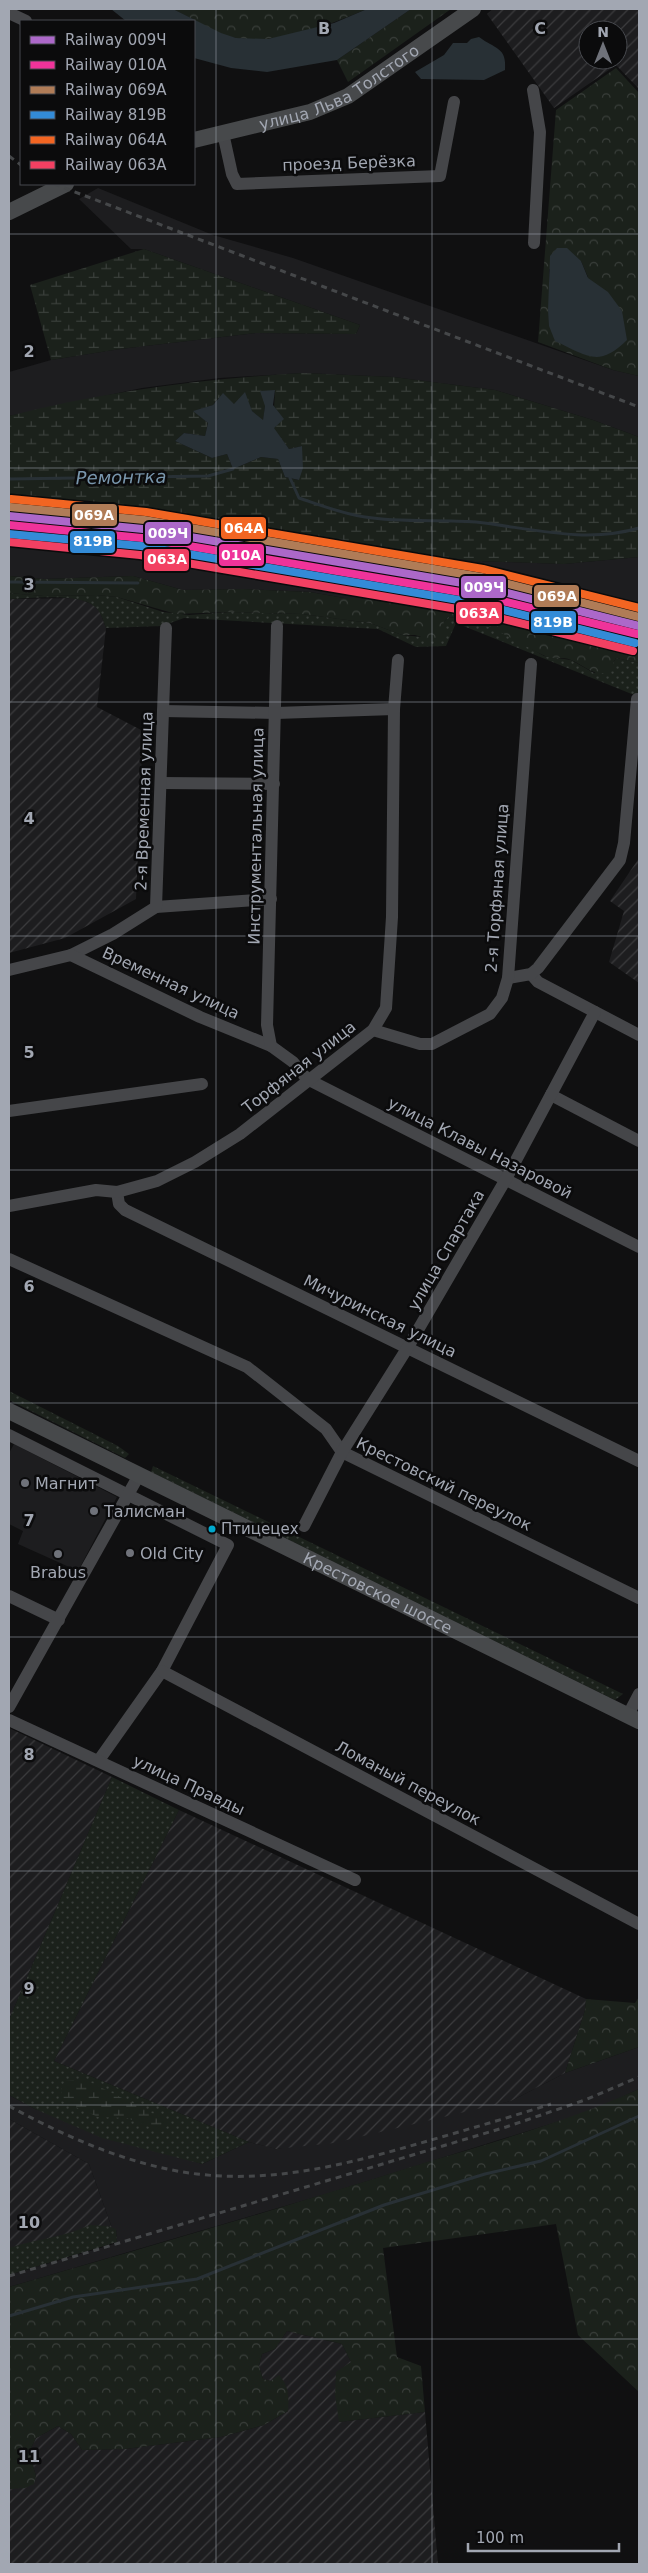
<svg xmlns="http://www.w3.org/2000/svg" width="648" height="2573" font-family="'DejaVu Sans',sans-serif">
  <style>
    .built { fill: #1d1d1f }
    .industrial { fill: url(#industrial-furrows); fill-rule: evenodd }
    .grass { fill: url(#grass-dots) }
    .forest { fill: url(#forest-crowns); fill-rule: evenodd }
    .wetland { fill: url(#wetland-marsh); fill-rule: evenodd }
    .water { fill: #283035 }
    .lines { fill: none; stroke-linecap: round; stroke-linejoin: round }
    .stream { stroke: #283035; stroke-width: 3 }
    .minor { stroke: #454649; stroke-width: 12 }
    .major { stroke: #47494b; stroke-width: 16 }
    .rail { stroke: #454749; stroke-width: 3; stroke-dasharray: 6 5; stroke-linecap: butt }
    .rail-1-casing { stroke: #0b0b0c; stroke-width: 11 }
    .rail-2-casing { stroke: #0b0b0c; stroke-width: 11 }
    .rail-3-casing { stroke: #0b0b0c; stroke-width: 11 }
    .rail-4-casing { stroke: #0b0b0c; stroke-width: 11 }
    .rail-5-casing { stroke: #0b0b0c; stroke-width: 11 }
    .rail-6-casing { stroke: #0b0b0c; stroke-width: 11 }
    .rail-1 { stroke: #ac68c9; stroke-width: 8 }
    .rail-2 { stroke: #ef339a; stroke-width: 8 }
    .rail-3 { stroke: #b07c57; stroke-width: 8 }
    .rail-4 { stroke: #338bd7; stroke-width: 8 }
    .rail-5 { stroke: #f26522; stroke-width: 8 }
    .rail-6 { stroke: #f24062; stroke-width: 8 }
    .grid { fill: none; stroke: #a2a7b2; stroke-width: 1; stroke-opacity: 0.55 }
    .poi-dot { fill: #6f727a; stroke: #0b0b0c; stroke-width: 2 }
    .bus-dot { fill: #00a9ce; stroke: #0b0b0c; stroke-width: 2 }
    .labels { text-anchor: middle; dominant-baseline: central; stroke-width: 5; stroke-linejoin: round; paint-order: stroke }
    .bus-label { font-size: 15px; fill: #a2a7b2; stroke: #0b0b0c; text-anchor: start }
    .street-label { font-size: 16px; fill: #a2a7b2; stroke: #0b0b0c }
    .poi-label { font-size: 16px; fill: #a2a7b2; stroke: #0b0b0c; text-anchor: start }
    .water-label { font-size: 18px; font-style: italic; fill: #7996ac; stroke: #0b0b0c }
    .grid-label { font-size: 16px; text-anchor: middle; font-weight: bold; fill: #a2a7b2; stroke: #0b0b0c; stroke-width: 5; stroke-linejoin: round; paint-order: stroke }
    .line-badge { stroke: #0b0b0c; stroke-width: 2 }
    .badge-label { font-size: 14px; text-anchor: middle; font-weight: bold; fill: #fff }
  </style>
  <defs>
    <pattern id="industrial-furrows" width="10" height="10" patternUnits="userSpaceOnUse" patternTransform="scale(1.25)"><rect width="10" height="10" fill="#1d1d1f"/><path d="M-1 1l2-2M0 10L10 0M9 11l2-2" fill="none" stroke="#3b3b3d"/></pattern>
    <pattern id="grass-dots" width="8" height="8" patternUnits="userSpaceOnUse" patternTransform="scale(1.25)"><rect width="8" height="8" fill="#1b211b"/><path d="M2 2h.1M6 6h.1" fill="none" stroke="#393e3a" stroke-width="1.8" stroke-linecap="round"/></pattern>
    <pattern id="forest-crowns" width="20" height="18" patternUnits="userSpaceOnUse" patternTransform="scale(1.25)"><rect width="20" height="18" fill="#1b211b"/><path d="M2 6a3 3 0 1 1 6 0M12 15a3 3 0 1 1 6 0" fill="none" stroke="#393e3a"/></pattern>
    <pattern id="wetland-marsh" width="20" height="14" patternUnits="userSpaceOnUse" patternTransform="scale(1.25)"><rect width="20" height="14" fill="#1b211b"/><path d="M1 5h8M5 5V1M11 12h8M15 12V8" fill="none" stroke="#393e3a"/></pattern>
  </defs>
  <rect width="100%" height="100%" fill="#101011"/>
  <g class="built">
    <polygon points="98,188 213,235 293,258 613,370 639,376 639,437 593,420 495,390 393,377 303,373 220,378 142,388 9,416 9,372 51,360 120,349 256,333 356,334 360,325 144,249 131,249 79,199"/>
    <polygon points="9,499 147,513 235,529 475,561 564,564 639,557 639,647 605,637 564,631 422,598 344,598 310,592 243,589 183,590 133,576 44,579 9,576"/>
    <polygon points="14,1444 117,1497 78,1571 18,1544 23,1531 9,1524 9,1453"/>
    <polygon points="639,2047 639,2089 592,2111 326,2194 9,2287 9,2275 117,2243 116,2230 112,2228 89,2164 9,2119 9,2095 35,2109 202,2164 249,2142 277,2149 511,2101 565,2073"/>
  </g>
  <g class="industrial">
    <path d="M493,9h146v80l-23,-24 -62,43 -67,-94zM588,30h30v30h-30z"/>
    <polygon points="77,598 94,605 100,612 106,628 97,707 143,731 136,899 65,938 9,953 9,599"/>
    <polygon points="639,858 639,983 609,962 624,911 610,901"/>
    <polygon points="9,1728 112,1777 9,2020"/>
    <polygon points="179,1810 586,1999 585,2010 565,2073 511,2101 334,2143 276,2149 249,2142 54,2061"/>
    <polygon points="9,2119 89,2164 113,2231 9,2261"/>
    <polygon points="287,2331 342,2344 351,2362 339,2422 425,2412 438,2564 9,2564 9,2487 11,2489 36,2476 29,2452 36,2438 58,2426 71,2434 82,2450 125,2449 221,2437 264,2425 288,2411 271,2381 263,2379 259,2366 262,2354 275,2349"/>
  </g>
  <g class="grass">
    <path d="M9,593l35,3 53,-1 20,2 46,15 26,3 42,-3 71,2 68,9 32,12 20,2 21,-14 5,-6 10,1 39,11 47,27 27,4 23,13 19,-10 3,-5 23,5v34l-183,-74 -10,23 -30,1 -38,-18 -194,-11 -22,8 -56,2c-3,-8 -5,-16 -11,-21 -16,-15 -65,-8 -86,-8z"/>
    <polygon points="9,1391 118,1446 129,1454 125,1458 9,1400"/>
    <polygon points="153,1466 623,1694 615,1700 151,1472"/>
    <polygon points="112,1777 179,1810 54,2061 249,2142 202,2164 102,2138 35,2109 9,2095 9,2020"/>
    <path d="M90,2225l17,1 9,3 1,13 -108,33v-27c27,-9 56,-11 81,-23z"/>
  </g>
  <g class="forest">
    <path d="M173,9h194c-38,16 -89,36 -131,29 -22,-4 -43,-20 -63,-29z"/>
    <polygon points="411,9 451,9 348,82 337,60"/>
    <path d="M616,68l23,25v283l-26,-6 -75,-28 18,-232zM581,261l7,16 -39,10v-18z"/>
    <path d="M9,576l35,3 89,-3 50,14 60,-1 67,3 34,6h78l142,33 41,6 34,10v16l-23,-5 -3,5 1,7c-18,9 -27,-3 -43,-10 -8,-4 -18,0 -26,-4 -32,-15 -61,-38 -97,-39l-5,6 3,13 -5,4 -7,1 -19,-6h-13l-32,-12 -68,-9 -71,-2 -55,2 -59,-17 -20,-2 -53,1 -35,-3z"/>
    <polygon points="639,1997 639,2047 565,2073 585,2010 586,1999 635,2003"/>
    <path d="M639,2089v303l-61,-57 -22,-111 -173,24 14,109 24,9 4,46 -86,10 -4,-27 1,-23 15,-10 -9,-18 -55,-13 -12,18 -13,5 -3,12 4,13 8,2 8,-6c10,11 10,22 9,36l-24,14 -43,12 -96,12 -43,1 -11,-16 -13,-8 -22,12 -7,14 7,24 -2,8 -9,4 -14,1 -2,-2v-200c135,-39 271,-78 405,-121 76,-23 153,-44 225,-77z"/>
  </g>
  <g class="wetland">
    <polygon points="144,249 360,325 356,334 256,333 120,349 51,360 30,285"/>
    <path d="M303,373l90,4 102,13 98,30 46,17v120l-75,7 -89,-3 -153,-19 -175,-29 -138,-14v-83c97,-25 194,-37 294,-43zM275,390l-2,38 16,21 13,-3 -4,34 -13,-3 -7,-18 -17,-2 -28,12 -6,-15 -15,4 -37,-17 9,-8 21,3 3,-13 -14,-12 19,-6 5,-7 34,13 11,10 2,-15z"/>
    <polygon points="86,2080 170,2122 162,2132 127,2118 98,2117 62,2101 61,2089 65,2081"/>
  </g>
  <g class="water">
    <polygon points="111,9 173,9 221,33 236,38 268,39 334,23 367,9 411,9 337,60 267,72 231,68 194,58 194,21 126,21"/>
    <path d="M479,37c16,12 28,10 26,33l-21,10 -63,-1 -6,-7 29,-17 9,-12h14l4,-4z"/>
    <path d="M557,248h10l14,13 7,17 20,14 14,19 5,29c-28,28 -40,16 -72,1l-6,-15 -1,-16 2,-54z"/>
    <polygon points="275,390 273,405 284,419 274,428 289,449 302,446 303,468 299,480 285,477 278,459 261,457 233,469 227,454 212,458 175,441 184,433 205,436 208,423 193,411 213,405 223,393 234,404 245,392 252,411 263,420 265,406 260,391"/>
  </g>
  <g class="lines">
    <g class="stream">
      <path d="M290,478l9,20c21,7 44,16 66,19 37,6 75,2 111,5 54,6 109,22 163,6"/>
      <polyline points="9,479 208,476 233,469"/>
      <polyline points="9,582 138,583"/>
      <polyline points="9,2316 73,2297 197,2279 384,2205 485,2174 541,2161 639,2116"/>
    </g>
    <g class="minor">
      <polyline points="9,13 26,21"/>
      <polyline points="533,90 540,132 534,243"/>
      <polyline points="223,133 232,174 237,184 440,176 454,102"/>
      <polyline points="163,711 276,713 394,709"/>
      <polyline points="161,783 274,784"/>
      <polyline points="156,907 271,899"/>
      <polyline points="71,955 113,934 156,907 166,628"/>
      <polyline points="9,970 71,955 200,1017 271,1046 293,1062 307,1079 639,1247"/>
      <polyline points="531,974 538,982 639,1035"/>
      <polyline points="508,978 531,974 538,968 620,860 624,843 637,699"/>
      <polyline points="373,1030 420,1044 432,1044 490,1014 502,998 508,978 531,664"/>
      <polyline points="271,1046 267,1025 277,626"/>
      <polyline points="551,1095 639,1141"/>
      <polyline points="9,1111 202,1084"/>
      <polyline points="117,1192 119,1204 125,1210 639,1461"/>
      <polyline points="9,1206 96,1190 117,1192 157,1181 195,1162 240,1134 373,1030 386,1008 392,917 394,709 398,660"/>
      <polyline points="9,1259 247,1367 326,1429 342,1452 639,1598"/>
      <polyline points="9,1435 228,1545 162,1671 99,1760"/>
      <polyline points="304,1526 342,1452 408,1347 506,1179 595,1012"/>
      <polyline points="9,1596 59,1620"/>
      <polyline points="162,1671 639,1924"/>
      <polyline points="9,1707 139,1475"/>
      <polyline points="628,1715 639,1694"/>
      <polyline points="9,1720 355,1880"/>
    </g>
    <g class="major">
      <path id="s1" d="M194,140l116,-28 38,-16 125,-87"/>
      <polyline points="9,212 66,184"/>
      <path id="s2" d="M9,1411l630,310"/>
    </g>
    <g class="rail">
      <polyline points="9,156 21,165"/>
      <polyline points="54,184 639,407"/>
      <path d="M9,2106c57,31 122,60 188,68 83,10 162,-13 241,-36 38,-11 76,-22 113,-34"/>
      <polyline points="9,2276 506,2127 585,2100 639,2077"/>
    </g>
    <g class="rail-1-casing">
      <polyline id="rail-1" points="9,516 143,529 480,586 639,626"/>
    </g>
    <g class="rail-2-casing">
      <polyline id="rail-2" points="9,525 142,538 478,595 637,634"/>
    </g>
    <g class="rail-3-casing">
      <polyline id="rail-3" points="10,507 144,520 481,577 639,617"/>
    </g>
    <g class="rail-4-casing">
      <polyline id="rail-4" points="9,534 141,546 476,603 635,643"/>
    </g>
    <g class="rail-5-casing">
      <polyline id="rail-5" points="11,499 146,512 483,569 639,608"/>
    </g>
    <g class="rail-6-casing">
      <polyline id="rail-6" points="9,542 140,555 475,612 633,651"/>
    </g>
    <use href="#rail-1" class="rail-1"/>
    <use href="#rail-2" class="rail-2"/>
    <use href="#rail-3" class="rail-3"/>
    <use href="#rail-4" class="rail-4"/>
    <use href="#rail-5" class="rail-5"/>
    <use href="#rail-6" class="rail-6"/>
  </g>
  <path class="grid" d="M216,9v2555M432,9v2555M9,234h630M9,468h630M9,702h630M9,936h630M9,1170h630M9,1403h630M9,1637h630M9,1871h630M9,2105h630M9,2339h630"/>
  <g class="poi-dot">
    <circle cx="25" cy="1483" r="5"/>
    <circle cx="94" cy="1511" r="5"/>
    <circle cx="130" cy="1553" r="5"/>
    <circle cx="58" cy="1554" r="5"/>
  </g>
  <circle class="bus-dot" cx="212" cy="1529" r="4.5"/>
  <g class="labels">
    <g class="bus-label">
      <text x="221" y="1529">Птицецех</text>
    </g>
    <g class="street-label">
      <text stroke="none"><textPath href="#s1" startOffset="156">улица Льва Толстого</textPath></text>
      <text transform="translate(349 163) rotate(-2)">проезд Берёзка</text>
      <text transform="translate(144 801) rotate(-88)">2-я Временная улица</text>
      <text transform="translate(256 836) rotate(-89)">Инструментальная улица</text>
      <text transform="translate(497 888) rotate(-86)">2-я Торфяная улица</text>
      <text transform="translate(171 983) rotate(25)">Временная улица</text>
      <text transform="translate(299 1067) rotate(-38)">Торфяная улица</text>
      <text transform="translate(480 1148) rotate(27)">улица Клавы Назаровой</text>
      <text transform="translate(446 1250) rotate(-60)">улица Спартака</text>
      <text transform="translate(380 1316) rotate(26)">Мичуринская улица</text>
      <text transform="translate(444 1484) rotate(26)">Крестовский переулок</text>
      <text stroke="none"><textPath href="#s2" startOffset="411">Крестовское шоссе</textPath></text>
      <text transform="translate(408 1783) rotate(28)">Ломаный переулок</text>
      <text transform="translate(189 1785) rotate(25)">улица Правды</text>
    </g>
    <g class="poi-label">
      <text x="35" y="1483">Магнит</text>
      <text x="104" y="1511">Талисман</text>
      <text x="140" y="1553">Old City</text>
      <text x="58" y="1572" text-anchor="middle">Brabus</text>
    </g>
    <g class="water-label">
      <text transform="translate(121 477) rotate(-1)">Ремонтка</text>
    </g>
  </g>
  <g class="grid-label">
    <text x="324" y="34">B</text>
    <text x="540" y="34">C</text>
    <text x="29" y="357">2</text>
    <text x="29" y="590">3</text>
    <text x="29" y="824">4</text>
    <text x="29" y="1058">5</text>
    <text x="29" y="1292">6</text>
    <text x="29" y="1526">7</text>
    <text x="29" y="1760">8</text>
    <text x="29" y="1994">9</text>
    <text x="29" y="2228">10</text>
    <text x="29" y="2462">11</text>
  </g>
  <g class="line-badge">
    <rect x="71" y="503" width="47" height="24" rx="5" fill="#b07c57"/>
    <rect x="220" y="516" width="47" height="24" rx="5" fill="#f26522"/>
    <rect x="144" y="521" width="48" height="24" rx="5" fill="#ac68c9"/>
    <rect x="69" y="530" width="47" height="24" rx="5" fill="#338bd7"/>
    <rect x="218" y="543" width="47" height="24" rx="5" fill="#ef339a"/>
    <rect x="143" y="548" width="47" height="24" rx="5" fill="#f24062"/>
    <rect x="460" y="575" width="47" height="24" rx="5" fill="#ac68c9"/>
    <rect x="533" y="584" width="47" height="24" rx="5" fill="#b07c57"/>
    <rect x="455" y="601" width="48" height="24" rx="5" fill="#f24062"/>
    <rect x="530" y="610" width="47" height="24" rx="5" fill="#338bd7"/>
  </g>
  <g class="badge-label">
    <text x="94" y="520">069А</text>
    <text x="244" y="533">064А</text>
    <text x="168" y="538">009Ч</text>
    <text x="93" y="546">819В</text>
    <text x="241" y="560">010А</text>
    <text x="167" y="564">063А</text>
    <text x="484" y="592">009Ч</text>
    <text x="557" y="601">069А</text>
    <text x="479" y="618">063А</text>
    <text x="553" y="627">819В</text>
  </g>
  <rect width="648" height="2573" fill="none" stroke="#a2a7b2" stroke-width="20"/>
  <rect x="20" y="20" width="175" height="165" fill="#0b0b0c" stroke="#47494e"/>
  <rect x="30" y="36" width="25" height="8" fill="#ac68c9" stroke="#47494e"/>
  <text x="65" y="45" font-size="15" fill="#a2a7b2">Railway 009Ч</text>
  <rect x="30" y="61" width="25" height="8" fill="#ef339a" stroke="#47494e"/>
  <text x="65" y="70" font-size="15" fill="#a2a7b2">Railway 010А</text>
  <rect x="30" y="86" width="25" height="8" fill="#b07c57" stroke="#47494e"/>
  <text x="65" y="95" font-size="15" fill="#a2a7b2">Railway 069А</text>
  <rect x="30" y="111" width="25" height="8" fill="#338bd7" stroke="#47494e"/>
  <text x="65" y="120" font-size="15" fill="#a2a7b2">Railway 819В</text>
  <rect x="30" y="136" width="25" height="8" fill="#f26522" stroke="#47494e"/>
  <text x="65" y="145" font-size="15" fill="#a2a7b2">Railway 064А</text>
  <rect x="30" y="161" width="25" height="8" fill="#f24062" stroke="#47494e"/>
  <text x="65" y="170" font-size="15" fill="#a2a7b2">Railway 063А</text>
  <g transform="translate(603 45)"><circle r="24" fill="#0b0b0c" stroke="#47494e"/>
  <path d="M0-4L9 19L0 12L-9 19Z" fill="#6f727a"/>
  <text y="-8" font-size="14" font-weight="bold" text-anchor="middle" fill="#a2a7b2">N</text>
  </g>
  <path d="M468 2543v8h151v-8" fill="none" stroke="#a2a7b2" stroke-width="2.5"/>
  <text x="476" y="2543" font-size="15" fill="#a2a7b2" stroke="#0b0b0c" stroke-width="4" paint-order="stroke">100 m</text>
</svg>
